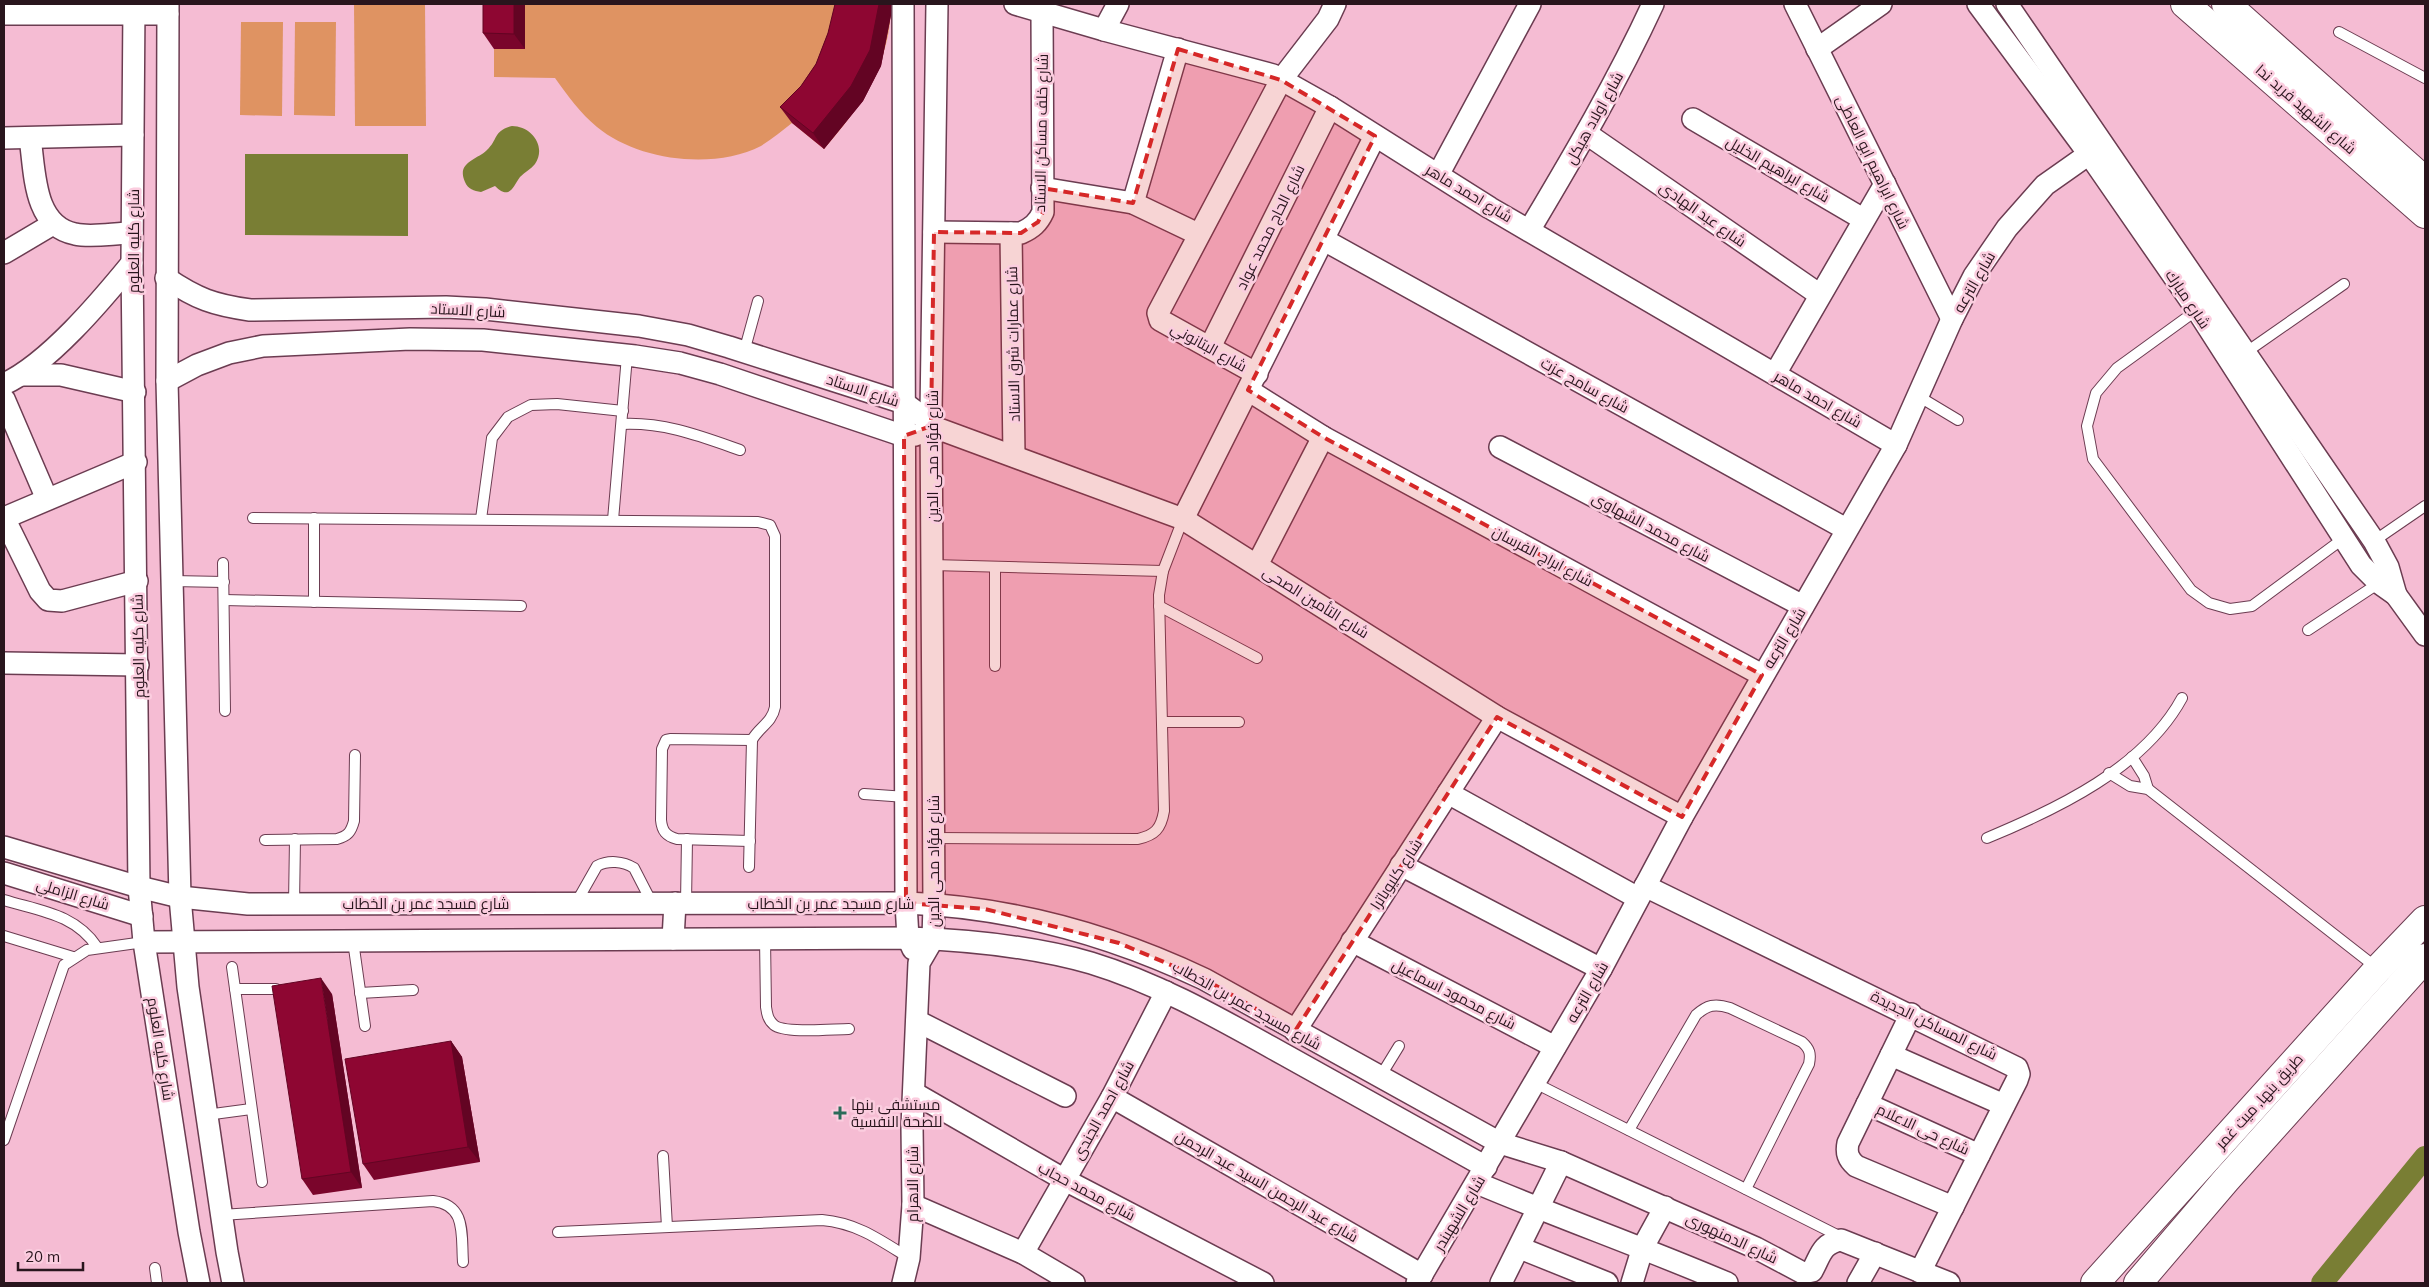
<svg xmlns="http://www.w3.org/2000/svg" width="2429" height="1287" font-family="Mulish,Cairo,sans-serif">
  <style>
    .green { fill: #df9362 }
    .water { fill: #797e34 }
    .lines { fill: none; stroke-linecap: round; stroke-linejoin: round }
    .canal { stroke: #797e34; stroke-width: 22 }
    .lane-casing { stroke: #6b3c51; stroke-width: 12 }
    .street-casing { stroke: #6b3c51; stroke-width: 24 }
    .secondary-casing { stroke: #6b3c51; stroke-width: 30 }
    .highway-casing { stroke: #6b3c51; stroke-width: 30 }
    .lane { stroke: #fff; stroke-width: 10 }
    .street { stroke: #fff; stroke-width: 21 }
    .secondary { stroke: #fff; stroke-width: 28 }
    .highway { stroke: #fff; stroke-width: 28 }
    .wall { fill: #7a052b }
    .shaded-wall { fill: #630423 }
    .building { fill: #8e0632; stroke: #630423 }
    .marked { fill: #d62828; fill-opacity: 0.2; stroke: #d62828; stroke-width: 4; stroke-dasharray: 10 6; stroke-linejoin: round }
    .poi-dot { fill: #2a6b59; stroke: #fbcddf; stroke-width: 2 }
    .labels { text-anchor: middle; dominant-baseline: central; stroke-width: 5; stroke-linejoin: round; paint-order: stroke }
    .street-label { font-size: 15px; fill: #29151d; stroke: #fbcddf }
    .poi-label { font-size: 15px; fill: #29151d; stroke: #fbcddf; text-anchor: start }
  </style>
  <rect width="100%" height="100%" fill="#f5bcd3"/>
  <g class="green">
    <polygon points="354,4 425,4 426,126 355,126"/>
    <path d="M494,4h397c0,58 -30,103 -67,145l-32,-26c-10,8 -20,16 -31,23 -47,24 -123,15 -164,-19 -17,-14 -29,-31 -42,-49l-61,-1z"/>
    <polygon points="241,22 283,22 282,116 240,115"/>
    <polygon points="295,22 336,22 335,116 294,115"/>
  </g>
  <g class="water">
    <path d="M512,126c19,0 35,20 23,38 -4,5 -10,8 -15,13 -7,9 -10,24 -25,9l-14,6c-7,-1 -13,-3 -16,-10 -9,-20 12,-22 22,-32 11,-10 6,-19 25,-24z"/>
    <polygon points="245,154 408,154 408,236 245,235"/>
  </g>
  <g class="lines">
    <polyline class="canal" points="2322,1283 2425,1157"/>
    <g class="lane-casing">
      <g id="lane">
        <polyline points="2339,32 2425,78"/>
        <polyline points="2197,310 2117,368 2096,393 2087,426 2093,459 2191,590 2209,603 2230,609 2252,606 2344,538"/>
        <polyline points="744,352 758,301"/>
        <polyline points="2245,353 2344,284"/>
        <polyline points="1918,396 1958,420"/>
        <path d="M622,424c42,-2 78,12 118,26"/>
        <path d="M253,518l505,4 12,3 5,11v171c-3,16 -16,20 -23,33l-3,127"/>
        <polyline points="481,519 492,438 508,417 531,405 557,404 623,411"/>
        <polyline points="613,520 627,356"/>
        <polyline points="2374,541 2425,506"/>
        <polyline points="223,563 225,711"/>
        <polyline points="932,565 1163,571"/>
        <polyline points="995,567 995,666"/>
        <polyline points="172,581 224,582"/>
        <polyline points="224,600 521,606"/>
        <polyline points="314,602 314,518"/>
        <polyline points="1159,606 1257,658"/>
        <polyline points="2308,630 2379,583"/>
        <polyline points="1162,722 1239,722"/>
        <polyline points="2132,757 2144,776 2148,789"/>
        <polyline points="2109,773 2130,786 2148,789 2377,968"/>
        <polyline points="864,794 906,797"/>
        <path d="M933,838l205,1c17,-4 23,-10 26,-28l-5,-216 4,-24 20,-52"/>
        <path d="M1987,838c70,-29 157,-70 195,-140"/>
        <path d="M265,840l72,-1c11,-3 14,-7 17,-18l1,-66"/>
        <path d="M750,841l-73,-2c-11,-3 -15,-8 -16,-19l1,-71 4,-9 5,-1 81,1"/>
        <path d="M4,900c36,11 71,14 93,47"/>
        <path d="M576,903l21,-37c11,-6 26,-5 37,2l18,35"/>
        <polyline points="686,903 687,839"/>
        <polyline points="294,904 295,839"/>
        <polyline points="4,936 73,957"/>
        <path d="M765,939l1,68c1,7 2,13 8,18 11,9 59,4 75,4"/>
        <polyline points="353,941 365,1026"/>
        <polyline points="232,967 262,1182"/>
        <polyline points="235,989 276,989"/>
        <polyline points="360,993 413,990"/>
        <polyline points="1380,1077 1399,1046"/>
        <polyline points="1535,1083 1841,1237"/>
        <polyline points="206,1115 251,1109"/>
        <path d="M1629,1130l67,-115c11,-10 19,-12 34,-7l72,34c8,7 9,12 7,22l-63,125"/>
        <polyline points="4,1140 64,965 87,950 144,942"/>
        <polyline points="663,1156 667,1227"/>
        <path d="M221,1215l212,-14c34,4 28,34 30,61"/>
        <path d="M558,1232l264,-12c35,3 58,20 87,38"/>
        <polyline points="155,1268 157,1283"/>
      </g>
    </g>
    <g class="street-casing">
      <g id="street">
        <polyline points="134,4 132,263 139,887 144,942 189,1232 199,1283"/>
        <polyline points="168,4 167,381 180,897 188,987 227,1252 233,1283"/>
        <polyline points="903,4 906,903 908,938 913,949"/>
        <polyline points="1015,4 1104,30 1273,75 1330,107 1490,208 1896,445"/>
        <polyline points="1795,4 1952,319"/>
        <polyline points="1978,4 2089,154 2197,310 2361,565 2379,583 2396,595 2425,635"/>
        <polyline points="2007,4 2374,541 2388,567 2396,595"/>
        <polyline points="4,14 168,14"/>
        <polyline points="1104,30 1118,4"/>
        <polyline points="1817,49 1881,4"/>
        <polyline points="1693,119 1863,219"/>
        <polyline points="1587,134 1820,295"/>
        <polyline points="4,138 133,135"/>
        <path d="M30,138c5,33 3,88 45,96 17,4 39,-1 57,-1"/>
        <polyline points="1438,175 1530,4"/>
        <polyline points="1042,188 1133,203 1198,234"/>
        <polyline points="1133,203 1178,49"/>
        <path d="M1530,229c44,-74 87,-147 123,-225"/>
        <path d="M934,232l87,1c11,-5 17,-10 22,-21l-1,-200"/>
        <polyline points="1011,233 1014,456"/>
        <polyline points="1324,240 1846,529"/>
        <polyline points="4,253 53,224"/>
        <path d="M166,278c31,21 48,27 84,32l196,-3 39,2 154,17 49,9 41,12 175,56 19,14 8,9 252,93 314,198 185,100"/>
        <polyline points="1210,347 1330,107"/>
        <polyline points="1257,374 1160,320 1158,313 1281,80 1328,19 1335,4"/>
        <polyline points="1775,374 1885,184"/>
        <polyline points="23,375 61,375 135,392"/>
        <polyline points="167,381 197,365 229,353 263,346 410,339 483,340 635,356 680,363 720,374 904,436 916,435"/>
        <path d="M4,384c44,-20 97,-83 128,-121"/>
        <polyline points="1248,390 1323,437 1762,675"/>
        <polyline points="4,399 47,499"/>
        <polyline points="1500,447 1803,606"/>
        <polyline points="4,518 40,591 48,600 62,601 137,581"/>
        <polyline points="4,518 136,462"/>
        <polyline points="1183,519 1375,136"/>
        <polyline points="1257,565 1323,437"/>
        <polyline points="4,663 138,665"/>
        <polyline points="1448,793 1638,898"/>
        <path d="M4,847l135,40 41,10 68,7 658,-1c105,4 203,31 298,76l296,164 61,19 195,86 47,25 9,-2c9,-16 9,-27 29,-31l108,43"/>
        <polyline points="1401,865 1601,969"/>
        <polyline points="4,873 142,916"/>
        <polyline points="1645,886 2017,1068 2019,1074 2017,1080 1920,1272"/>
        <polyline points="673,939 675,903"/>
        <polyline points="1352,941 1555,1047"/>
        <path d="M144,942l764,-4c62,2 123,8 183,25 69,21 131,57 194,92 67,37 134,75 201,112"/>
        <path d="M1911,1014l-63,129c-2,10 0,16 8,23l97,41"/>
        <polyline points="917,1021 1065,1096"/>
        <polyline points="1295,1031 1497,717"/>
        <polyline points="1891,1055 2004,1105"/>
        <polyline points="914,1093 1065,1180 1263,1283"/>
        <polyline points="1112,1097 1422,1275"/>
        <polyline points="1867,1104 1979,1155"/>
        <path d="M1477,1183c83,35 168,65 250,100"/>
        <polyline points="913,1205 1023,1253 1074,1283"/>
        <polyline points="1520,1248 1607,1283"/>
        <polyline points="1023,1253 1112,1097 1166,992"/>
        <polyline points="903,1283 909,1258 913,1205 912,1126 919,963 933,939 934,904 931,413 937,4"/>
        <polyline points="1417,1283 1601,969 1682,817 1896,445 1952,319 1974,276 2007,228 2045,185 2089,154"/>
        <polyline points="1501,1283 1561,1162"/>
        <polyline points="1632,1283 1643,1247 1665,1207"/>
        <polyline points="1858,1283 1875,1253"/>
      </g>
    </g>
    <g class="secondary-casing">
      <g id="secondary">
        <polyline points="2185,4 2425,214"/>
        <polyline points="2226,4 2425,181"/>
      </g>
    </g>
    <g class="highway-casing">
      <g id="highway">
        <polyline points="2095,1283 2378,969 2425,920"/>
        <polyline points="2138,1283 2226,1180 2425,958"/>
      </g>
    </g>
    <use href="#lane" class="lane"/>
    <use href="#street" class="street"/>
    <use href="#secondary" class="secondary"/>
    <use href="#highway" class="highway"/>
  </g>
  <g class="wall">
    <polygon points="525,4 525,49 494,49 483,33"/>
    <polygon points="835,6 891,15 881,66 863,101 824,149 792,123 780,107 801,86 816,64 828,33"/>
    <polygon points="332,994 362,1188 313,1195 302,1179"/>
    <polygon points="451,1041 462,1057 480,1162 374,1180 363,1164"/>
  </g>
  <g class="shaded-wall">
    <polygon points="514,4 525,4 525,49 514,34"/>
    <polygon points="879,4 891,4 891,15 881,66 863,101 824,149 813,133"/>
    <polygon points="321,978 332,994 362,1188 351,1172"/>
    <polygon points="451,1041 462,1057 480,1162 468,1147"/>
  </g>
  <g class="building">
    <polygon points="483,4 514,4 514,34 483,33"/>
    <polygon points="835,4 879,4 870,50 851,86 813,133 780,107 801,86 816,64 828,33"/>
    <polygon points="321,978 351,1172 302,1179 272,986"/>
    <polygon points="451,1041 468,1147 363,1164 345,1059"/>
  </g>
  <path class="marked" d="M1178,49l103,31 94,56 -127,254 75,47 439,238 -80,142 -185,-100 -202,314 -91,-52 -85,-36 -134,-34 -79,-6 -2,-467 27,-10 3,-194 87,1 17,-11 5,-10 -1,-24 91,15z"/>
  <path class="poi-dot" d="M837.5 1105.5h5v5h5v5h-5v5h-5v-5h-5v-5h5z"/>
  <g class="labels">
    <g class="street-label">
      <text transform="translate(2306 109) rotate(41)">شارع الشهيد فريد ندا</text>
      <text transform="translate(1594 118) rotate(-61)">شارع اولاد هيكل</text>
      <text transform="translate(1041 133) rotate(-89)">شارع خلف مساكن الاستاد</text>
      <text transform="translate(1873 162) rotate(64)">شارع ابراهيم ابو العاطى</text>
      <text transform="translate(1778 169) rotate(30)">شارع ابراهيم الخليل</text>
      <text transform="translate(1469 193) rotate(31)">شارع احمد ماهر</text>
      <text transform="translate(1703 214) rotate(35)">شارع عبد الهادى</text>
      <text transform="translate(1270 227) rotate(-64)">شارع الحاج محمد عواد</text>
      <text transform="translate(133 241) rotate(-90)">شارع كليه العلوم</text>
      <text transform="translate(1974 282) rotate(-60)">شارع الترعه</text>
      <text transform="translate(2188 299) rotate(56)">شارع مبارك</text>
      <text transform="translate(468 310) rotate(3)">شارع الاستاد</text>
      <text transform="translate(1013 344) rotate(-91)">شارع عمارات شرق الاستاد</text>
      <text transform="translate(1209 347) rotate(29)">شارع البتانوني</text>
      <text transform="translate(1585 385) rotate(29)">شارع سامح عزت</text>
      <text transform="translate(863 390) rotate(18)">شارع الاستاد</text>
      <text transform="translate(1818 399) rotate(30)">شارع احمد ماهر</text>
      <text transform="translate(932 456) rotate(-90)">شارع فؤاد محى الدين</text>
      <text transform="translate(1651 527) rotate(28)">شارع محمد الشهاوى</text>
      <text transform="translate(1543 556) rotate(28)">شارع ابراج الفرسان</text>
      <text transform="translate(1316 602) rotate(32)">شارع التأمين الصحى</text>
      <text transform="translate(1784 638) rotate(-59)">شارع الترعه</text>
      <text transform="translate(138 646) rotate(-91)">شارع كليه العلوم</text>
      <text transform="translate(933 861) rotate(-90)">شارع فؤاد محى الدين</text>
      <text transform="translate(1396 874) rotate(-57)">شارع كليوباترا</text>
      <text transform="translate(73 894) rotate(17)">شارع الزاملي</text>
      <text x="426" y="903">شارع مسجد عمر بن الخطاب</text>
      <text x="831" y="903">شارع مسجد عمر بن الخطاب</text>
      <text transform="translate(1587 992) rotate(-60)">شارع الترعه</text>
      <text transform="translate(1454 994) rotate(27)">شارع محمود اسماعيل</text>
      <text transform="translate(1247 1005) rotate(29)">شارع مسجد عمر بن الخطاب</text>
      <text transform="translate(1934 1025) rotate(26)">شارع المساكن الجديدة</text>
      <text transform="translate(161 1049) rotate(81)">شارع كليه العلوم</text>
      <text transform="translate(2259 1101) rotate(-48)">طريق بنها, ميت غمر</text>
      <text transform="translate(1103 1110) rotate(-61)">شارع احمد الجندى</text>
      <text transform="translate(1923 1129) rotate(25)">شارع حى الاعلام</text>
      <text transform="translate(912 1184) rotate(-90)">شارع الاهرام</text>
      <text transform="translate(1267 1186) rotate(30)">شارع عبد الرحمن السيد عبد الرحمن</text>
      <text transform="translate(1087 1191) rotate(28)">شارع محمد حجاب</text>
      <text transform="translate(1459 1213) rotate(-59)">شارع الشهبندر</text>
      <text transform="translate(1732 1238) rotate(25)">شارع الدمنهورى</text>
    </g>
    <g class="poi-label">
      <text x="851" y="1104">مستشفى بنها<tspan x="851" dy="17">للصحة النفسية</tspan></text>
    </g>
  </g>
  <rect width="2429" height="1287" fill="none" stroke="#29151d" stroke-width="10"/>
  <path d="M18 1262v8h65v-8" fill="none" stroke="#29151d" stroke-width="2.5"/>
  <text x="25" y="1262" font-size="15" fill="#29151d" stroke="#fbcddf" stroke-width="4" paint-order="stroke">20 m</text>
</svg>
